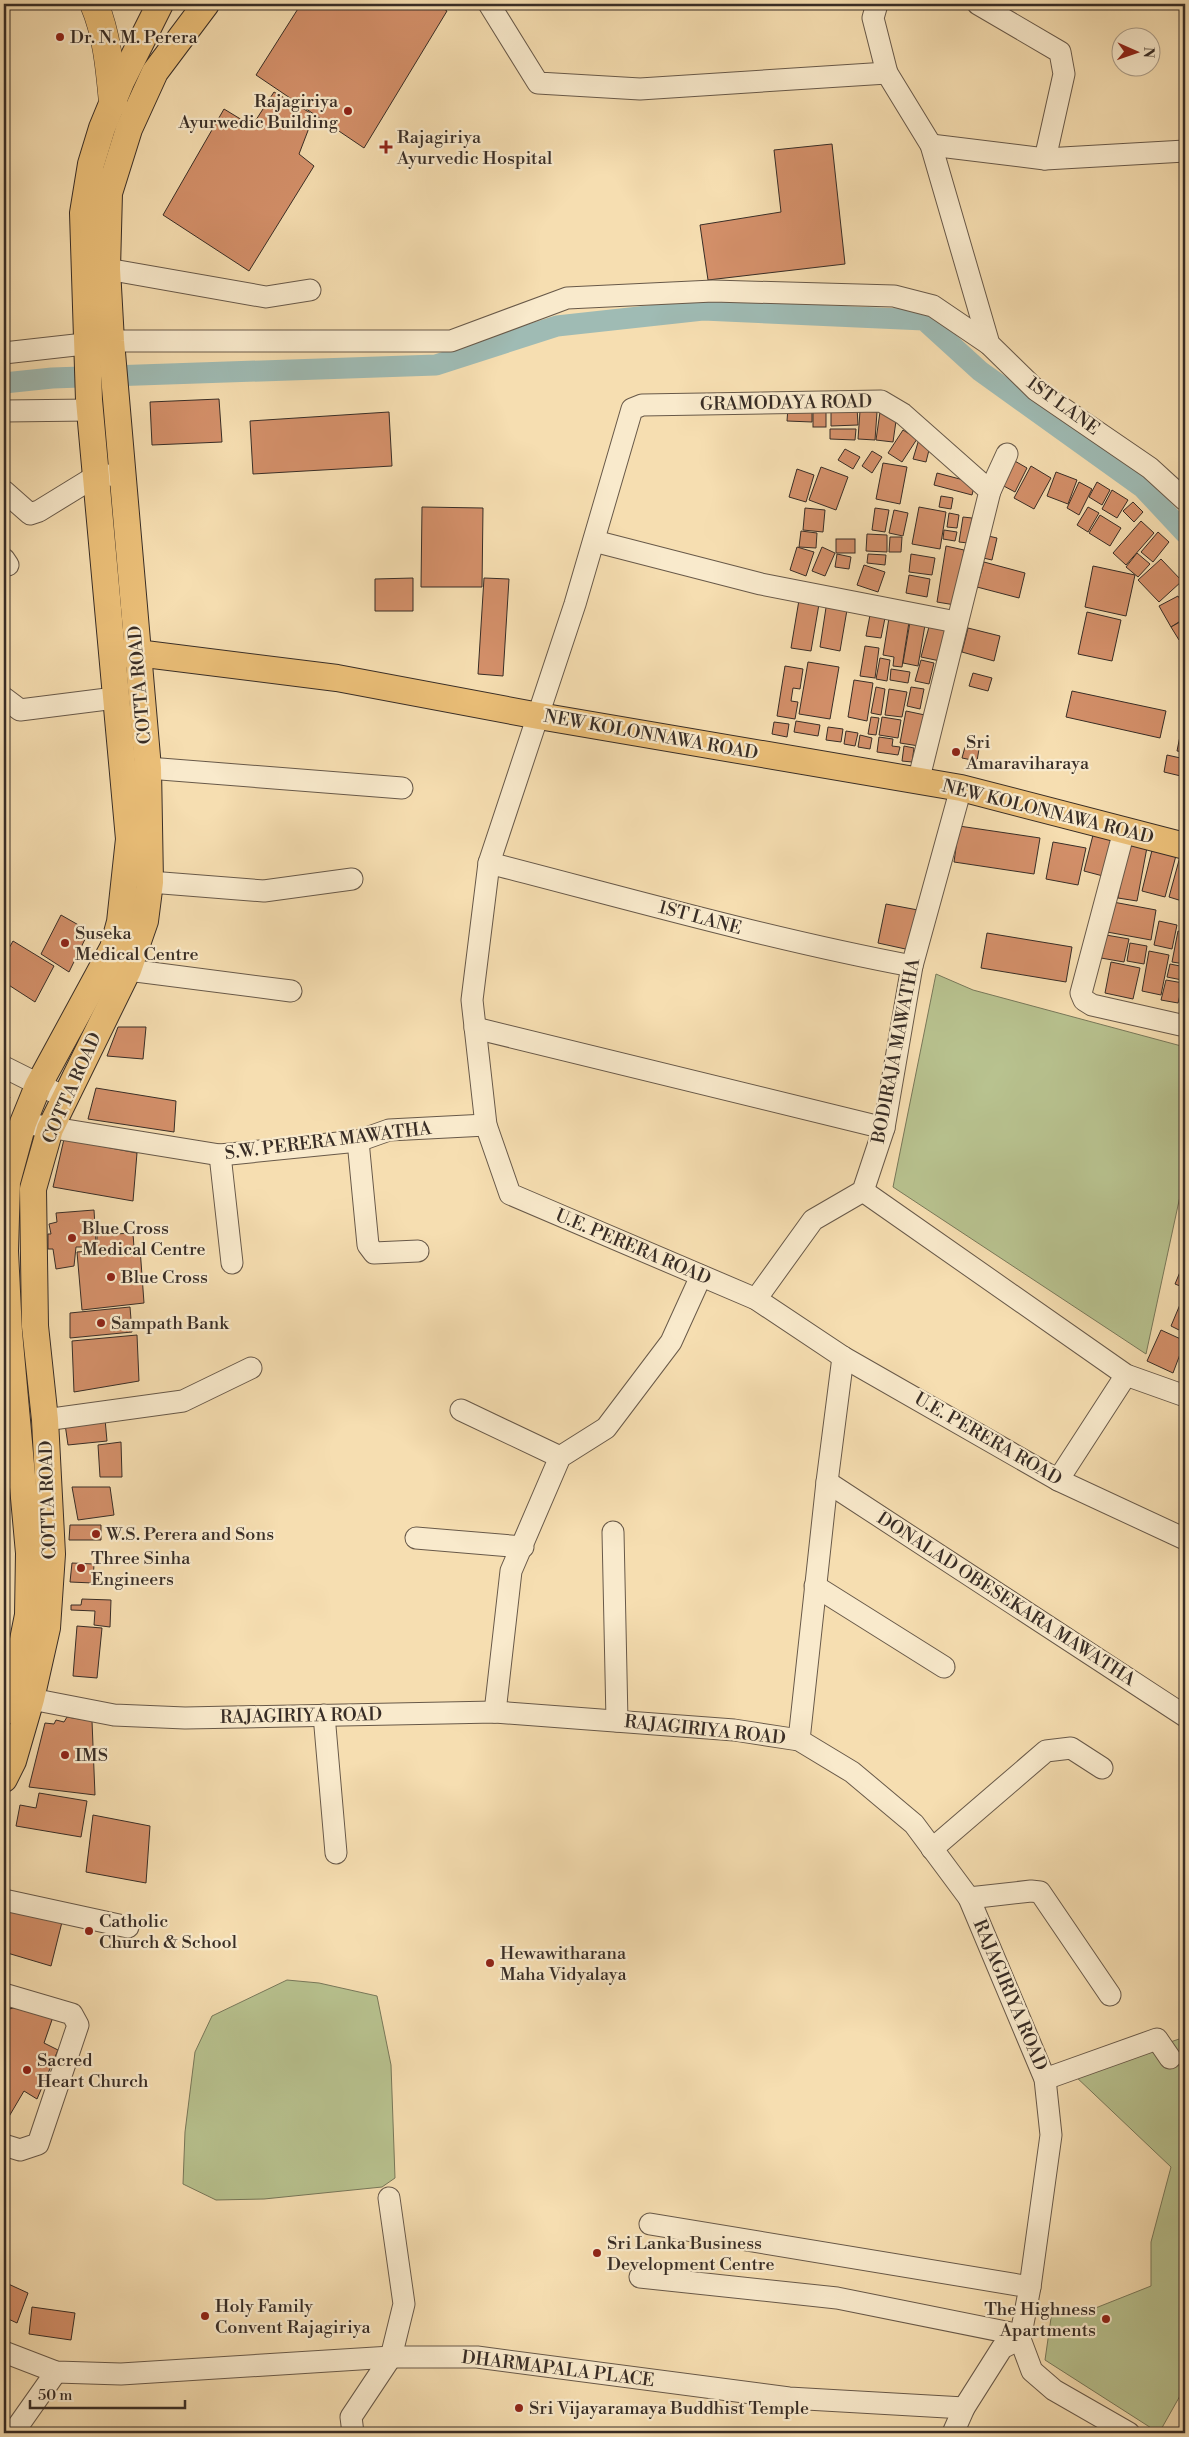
<svg xmlns="http://www.w3.org/2000/svg" width="1189" height="2437" font-family="'Libre Bodoni',serif">
  <style>
    .green { fill: #b8c28f; stroke: #78785a }
    .lines { fill: none; stroke-linecap: round; stroke-linejoin: round }
    .canal { stroke: #9fbbb4; stroke-width: 21 }
    .building { fill: #d4906a; stroke: #382d26 }
    .minor-casing { stroke: #685949; stroke-width: 23 }
    .major-casing { stroke: #382d26; stroke-width: 28 }
    .highway-casing { stroke: #382d26; stroke-width: 29 }
    .minor { stroke: #f9eacc; stroke-width: 21 }
    .major { stroke: #ebbf78; stroke-width: 26 }
    .highway { stroke: #ebbf78; stroke-width: 28 }
    .poi-dot { fill: #8f2418; stroke: #f9eacc; stroke-width: 2 }
    .labels { text-anchor: middle; dominant-baseline: central; stroke-width: 4.5; stroke-linejoin: round; paint-order: stroke }
    .poi-label { font-size: 18px; fill: #382d26; stroke: #f9eacc; text-anchor: start }
    .street-label { font-size: 18px; fill: #382d26; stroke: #f9eacc }
  </style>
  <rect width="100%" height="100%" fill="#f6deb1"/>
  <filter id="stains"><feTurbulence type="fractalNoise" baseFrequency=".004" numOctaves="4"/><feColorMatrix values="0 0 0 0 .2 0 0 0 0 .09 0 0 0 0 .02 0 0 0 .5 -.17"/></filter>
  <radialGradient id="worn" r=".72"><stop offset=".6" stop-color="#630" stop-opacity="0"/><stop offset="1" stop-color="#630" stop-opacity=".3"/></radialGradient>
  <g class="green">
    <polygon points="936,974 973,990 1185,1047 1185,1173 1146,1354 893,1187"/>
    <polygon points="287,1980 319,1983 377,1996 391,2065 395,2178 382,2187 264,2199 216,2200 183,2184 185,2132 195,2052 212,2016"/>
    <polygon points="1185,2037 1185,2387 1159,2433 1045,2360 1052,2311 1093,2309 1151,2286 1151,2242 1171,2167 1074,2075"/>
  </g>
  <g class="lines">
    <polyline class="canal" points="4,383 52,378 436,365 557,326 703,310 924,320 980,371 1143,488 1185,533"/>
  </g>
  <g class="building">
    <polygon points="301,4 436,4 447,11 364,148 256,75"/>
    <polygon points="274,92 314,115 299,154 314,166 249,271 163,215 224,109 252,126"/>
    <polygon points="832,144 845,264 708,280 700,225 781,212 774,150"/>
    <polygon points="219,399 222,442 152,445 150,402"/>
    <polygon points="788,407 812,408 812,422 787,421"/>
    <polygon points="857,407 858,425 831,426 831,408"/>
    <polygon points="860,411 877,412 875,440 858,439"/>
    <polygon points="389,412 392,466 253,474 250,421"/>
    <rect x="813" y="412" width="13" height="15"/>
    <polygon points="880,412 897,414 893,442 876,440"/>
    <polygon points="830,429 856,429 855,440 830,439"/>
    <polygon points="903,430 917,439 902,462 888,453"/>
    <polygon points="919,439 931,442 926,462 913,459"/>
    <polygon points="845,449 860,457 853,469 838,460"/>
    <polygon points="872,451 882,457 872,473 862,466"/>
    <polygon points="1013,460 1027,468 1015,492 1000,484"/>
    <polygon points="883,463 907,467 900,504 876,499"/>
    <polygon points="1031,466 1051,478 1034,509 1014,498"/>
    <polygon points="821,467 848,477 836,510 809,500"/>
    <polygon points="797,469 814,475 806,502 789,497"/>
    <polygon points="1056,472 1077,480 1068,504 1047,496"/>
    <polygon points="937,473 975,483 972,495 934,485"/>
    <polygon points="1079,482 1092,489 1079,515 1067,508"/>
    <polygon points="1097,482 1110,490 1102,505 1089,497"/>
    <polygon points="1112,490 1128,500 1117,518 1102,509"/>
    <polygon points="941,496 953,498 951,509 939,507"/>
    <polygon points="1133,502 1143,512 1134,522 1123,511"/>
    <polygon points="422,507 483,508 482,587 421,587"/>
    <polygon points="919,507 946,512 940,549 912,544"/>
    <polygon points="1088,507 1099,513 1088,532 1077,525"/>
    <polygon points="805,508 825,510 823,532 803,530"/>
    <polygon points="875,508 889,510 885,532 872,530"/>
    <polygon points="894,510 908,513 903,536 889,533"/>
    <polygon points="949,513 959,515 957,528 947,527"/>
    <polygon points="1100,515 1121,528 1110,546 1089,533"/>
    <polygon points="963,517 972,518 968,543 959,542"/>
    <polygon points="1141,521 1154,533 1126,565 1113,553"/>
    <polygon points="944,530 957,532 955,541 943,539"/>
    <polygon points="801,531 817,533 816,548 799,547"/>
    <polygon points="1158,532 1169,542 1153,562 1141,552"/>
    <polygon points="867,534 887,535 887,552 866,551"/>
    <polygon points="984,535 997,538 992,560 979,557"/>
    <polygon points="890,537 902,537 901,552 889,552"/>
    <rect x="836" y="539" width="19" height="14"/>
    <polygon points="946,546 964,550 955,605 937,602"/>
    <polygon points="797,547 814,552 806,576 790,570"/>
    <polygon points="822,547 835,553 825,576 812,571"/>
    <polygon points="1137,553 1150,564 1138,577 1126,567"/>
    <polygon points="837,554 851,557 849,569 835,567"/>
    <polygon points="868,554 886,555 885,565 867,563"/>
    <polygon points="911,554 935,558 932,575 909,572"/>
    <polygon points="1161,559 1182,581 1159,602 1138,580"/>
    <polygon points="984,562 1025,573 1019,598 977,587"/>
    <polygon points="864,565 885,572 878,592 857,585"/>
    <polygon points="1093,566 1135,575 1126,616 1085,607"/>
    <polygon points="909,575 930,579 927,597 906,593"/>
    <polygon points="413,578 413,611 375,611 375,579"/>
    <polygon points="484,578 509,579 503,676 478,674"/>
    <polygon points="1178,596 1185,608 1185,618 1171,627 1159,606"/>
    <polygon points="799,600 819,604 811,651 791,648"/>
    <polygon points="827,601 848,604 840,651 820,647"/>
    <polygon points="1087,612 1121,620 1112,661 1078,654"/>
    <polygon points="870,615 885,618 881,638 866,636"/>
    <polygon points="889,618 909,622 902,667 893,666 894,657 883,655"/>
    <polygon points="1185,619 1185,637 1179,640 1171,627"/>
    <polygon points="910,622 925,625 918,666 903,663"/>
    <polygon points="930,623 948,627 940,661 921,657"/>
    <polygon points="968,628 1000,636 994,661 962,652"/>
    <polygon points="865,646 879,648 875,678 860,676"/>
    <polygon points="880,658 890,660 887,681 876,679"/>
    <polygon points="921,660 934,663 929,684 915,681"/>
    <polygon points="808,662 839,667 830,719 799,714"/>
    <polygon points="785,666 803,669 800,689 793,688 791,701 798,702 795,719 777,716"/>
    <polygon points="891,669 910,672 908,683 890,680"/>
    <polygon points="973,673 992,678 988,691 969,686"/>
    <polygon points="854,680 873,683 867,721 848,717"/>
    <polygon points="876,687 885,689 881,715 871,713"/>
    <polygon points="911,687 924,689 920,709 907,706"/>
    <polygon points="889,689 907,692 902,717 885,715"/>
    <polygon points="1072,691 1166,711 1160,738 1066,717"/>
    <polygon points="906,711 925,715 919,746 900,743"/>
    <polygon points="871,717 879,718 876,735 868,734"/>
    <polygon points="882,717 901,720 898,738 879,735"/>
    <polygon points="796,721 820,725 818,736 794,732"/>
    <polygon points="1183,721 1185,721 1185,752 1177,751"/>
    <polygon points="774,722 789,724 787,737 772,734"/>
    <polygon points="828,727 843,729 841,742 826,740"/>
    <polygon points="846,731 858,733 855,746 844,744"/>
    <polygon points="860,735 872,738 870,749 858,747"/>
    <polygon points="879,737 893,739 892,746 900,747 898,755 877,752"/>
    <polygon points="904,746 914,748 912,762 902,761"/>
    <polygon points="965,747 979,749 977,761 962,758"/>
    <polygon points="1167,755 1185,759 1185,777 1164,772"/>
    <polygon points="959,826 1040,838 1034,874 954,862"/>
    <polygon points="1094,831 1113,836 1103,876 1084,871"/>
    <polygon points="1129,838 1148,842 1137,901 1118,898"/>
    <polygon points="1053,842 1086,848 1078,885 1046,879"/>
    <polygon points="1154,842 1178,848 1165,897 1142,891"/>
    <polygon points="1181,853 1185,855 1185,888 1182,901 1169,897"/>
    <polygon points="1113,902 1156,910 1151,940 1107,932"/>
    <polygon points="886,904 918,910 910,950 878,943"/>
    <polygon points="61,915 89,931 69,972 41,954"/>
    <polygon points="1159,921 1177,925 1172,949 1154,945"/>
    <polygon points="1178,931 1185,933 1185,964 1172,962"/>
    <polygon points="987,933 1072,947 1066,982 981,968"/>
    <polygon points="1106,935 1129,939 1124,962 1101,958"/>
    <polygon points="13,941 54,966 35,1002 4,982 4,957"/>
    <polygon points="1130,943 1147,946 1144,964 1127,961"/>
    <polygon points="1149,951 1169,955 1161,995 1142,991"/>
    <polygon points="1111,962 1140,968 1133,999 1105,993"/>
    <polygon points="1170,964 1185,967 1182,980 1167,977"/>
    <polygon points="1166,980 1183,983 1178,1003 1161,1000"/>
    <polygon points="118,1027 146,1027 143,1059 107,1056"/>
    <polygon points="96,1088 176,1101 174,1132 88,1119"/>
    <polygon points="4,1094 10,1097 4,1110"/>
    <polygon points="64,1139 137,1153 133,1201 53,1187"/>
    <polygon points="94,1210 96,1243 89,1242 89,1247 76,1247 74,1266 56,1269 53,1249 48,1249 48,1234 51,1234 49,1224 57,1222 56,1213"/>
    <polygon points="133,1233 134,1248 140,1248 144,1303 82,1310 77,1252 91,1251 91,1245 97,1245 97,1235"/>
    <polygon points="1185,1260 1185,1288 1175,1284"/>
    <polygon points="1184,1295 1185,1296 1185,1333 1171,1326"/>
    <polygon points="130,1307 132,1332 70,1338 70,1313"/>
    <polygon points="1161,1330 1185,1341 1173,1373 1147,1361"/>
    <polygon points="137,1335 139,1381 74,1392 72,1341"/>
    <polygon points="105,1419 107,1441 68,1445 65,1424"/>
    <polygon points="121,1442 122,1477 100,1477 98,1445"/>
    <polygon points="72,1487 110,1487 114,1515 78,1520"/>
    <polygon points="70,1525 101,1525 101,1540 69,1540"/>
    <polygon points="72,1563 94,1564 93,1583 70,1582"/>
    <polygon points="82,1599 111,1600 110,1627 94,1625 95,1611 71,1610 71,1605 81,1605"/>
    <polygon points="77,1626 102,1628 97,1678 73,1676"/>
    <polygon points="67,1717 92,1721 95,1795 29,1787 45,1723 54,1724 56,1720 64,1722"/>
    <polygon points="39,1793 87,1801 81,1837 16,1826 20,1805 36,1808"/>
    <polygon points="93,1815 150,1826 146,1883 86,1872"/>
    <polygon points="4,1905 62,1922 51,1966 4,1952"/>
    <polygon points="23,2006 55,2011 44,2043 58,2050 37,2099 24,2091 4,2125 4,2010"/>
    <polygon points="4,2282 28,2293 17,2323 4,2317"/>
    <polygon points="32,2307 75,2313 71,2340 29,2334"/>
  </g>
  <g class="lines">
    <g class="minor-casing">
      <g id="minor">
        <polyline points="489,4 538,83 640,89 887,73"/>
        <polyline points="877,4 873,18 887,73 931,145 989,344 1036,390 1150,468 1185,500"/>
        <polyline points="978,4 1060,52 1064,74 1045,159"/>
        <polyline points="931,145 1045,159 1185,151"/>
        <polyline points="107,269 266,297 310,290"/>
        <polyline points="4,353 111,341 451,341 567,298 713,291 894,296 933,306 989,344"/>
        <polyline points="4,411 90,410"/>
        <polyline points="4,491 30,514 39,511 96,476 111,475"/>
        <polyline points="990,491 1007,454"/>
        <polyline points="594,541 761,584 956,622"/>
        <polyline points="4,559 8,565"/>
        <polyline points="4,698 20,710 115,698"/>
        <polyline points="148,768 402,788"/>
        <polyline points="918,782 990,491 903,414 881,401 642,405 632,409 575,604 489,863 472,1000 486,1125 510,1194 756,1299 843,1357 1058,1480 1185,1539"/>
        <polyline points="1124,831 1081,993 1084,1000 1092,1005 1185,1026"/>
        <path d="M489,863c140,36 280,76 423,103"/>
        <polyline points="150,882 264,891 352,879"/>
        <polyline points="128,970 291,991"/>
        <polyline points="475,1028 884,1128"/>
        <polyline points="4,1067 64,1097"/>
        <polyline points="23,1123 220,1155 358,1141 389,1130 486,1125"/>
        <polyline points="358,1141 368,1245 374,1253 418,1251"/>
        <polyline points="220,1155 232,1263"/>
        <polyline points="863,1191 1126,1375 1185,1396"/>
        <polyline points="756,1299 813,1220 863,1191 884,1128 912,966 961,788"/>
        <polyline points="461,1410 560,1457"/>
        <polyline points="45,1420 183,1401 251,1368"/>
        <polyline points="1058,1480 1126,1375"/>
        <polyline points="827,1482 1185,1716"/>
        <polyline points="613,1532 617,1721"/>
        <polyline points="416,1538 523,1547"/>
        <polyline points="815,1586 944,1667"/>
        <polyline points="16,1696 114,1715 185,1718 495,1712 734,1730 799,1740 852,1772 914,1824 969,1898 1045,2079 1051,2135 1030,2287 1020,2339 1032,2371 1054,2390 1129,2433"/>
        <polyline points="495,1712 511,1571 560,1457 606,1428 671,1342 701,1276"/>
        <polyline points="324,1715 336,1853"/>
        <polyline points="799,1740 827,1482 843,1357"/>
        <polyline points="932,1849 1046,1751 1071,1748 1102,1768"/>
        <polyline points="969,1898 1031,1891 1040,1892 1110,1995"/>
        <polyline points="4,1900 128,1927"/>
        <polyline points="4,1994 72,2014 78,2025 38,2144 20,2150 4,2145"/>
        <polyline points="1045,2079 1157,2039 1170,2058"/>
        <polyline points="650,2224 1030,2287"/>
        <polyline points="640,2277 837,2298 1021,2335"/>
        <polyline points="4,2352 56,2372 121,2374 391,2357 477,2357 789,2398 964,2408"/>
        <polyline points="13,2433 56,2372"/>
        <polyline points="353,2433 351,2417 391,2357 404,2304 389,2198"/>
        <polyline points="953,2433 964,2408 1002,2348 1020,2339"/>
      </g>
    </g>
    <g class="major-casing">
      <g id="major">
        <polyline points="122,654 137,653 337,678 539,716 961,788 1185,846"/>
        <polyline points="4,1712 12,1695 28,1615 29,1553 9,1332 5,1251 7,1182 23,1123 38,1086 113,948 120,922 129,839 89,400 83,213 91,164 102,128 121,82 160,4"/>
        <polyline points="4,1779 13,1761 31,1699 47,1628 52,1554 45,1420 35,1326 33,1189 50,1129 128,970 145,921 150,882 148,768 111,341 107,269 109,193 129,129 155,72 206,4"/>
      </g>
    </g>
    <g class="highway-casing">
      <path id="highway" d="M94,4c13,30 16,66 19,99"/>
    </g>
    <use href="#minor" class="minor"/>
    <use href="#major" class="major"/>
    <use href="#highway" class="highway"/>
  </g>
  <g class="poi-dot">
    <circle cx="60" cy="37" r="5"/>
    <circle cx="348" cy="111" r="5"/>
    <path d="M383.5 139.5h5v5h5v5h-5v5h-5v-5h-5v-5h5z"/>
    <circle cx="956" cy="752" r="5"/>
    <circle cx="65" cy="943" r="5"/>
    <circle cx="72" cy="1238" r="5"/>
    <circle cx="111" cy="1277" r="5"/>
    <circle cx="101" cy="1323" r="5"/>
    <circle cx="96" cy="1534" r="5"/>
    <circle cx="81" cy="1568" r="5"/>
    <circle cx="65" cy="1755" r="5"/>
    <circle cx="89" cy="1931" r="5"/>
    <circle cx="490" cy="1963" r="5"/>
    <circle cx="27" cy="2070" r="5"/>
    <circle cx="597" cy="2253" r="5"/>
    <circle cx="205" cy="2316" r="5"/>
    <circle cx="1106" cy="2319" r="5"/>
    <circle cx="519" cy="2408" r="5"/>
  </g>
  <g class="labels">
    <g class="poi-label">
      <text x="70" y="37">Dr. N. M. Perera</text>
      <text x="338" y="101" text-anchor="end">Rajagiriya<tspan x="338" dy="21">Ayurwedic Building</tspan></text>
      <text x="397" y="137">Rajagiriya<tspan x="397" dy="21">Ayurvedic Hospital</tspan></text>
      <text x="966" y="742">Sri<tspan x="966" dy="21">Amaraviharaya</tspan></text>
      <text x="75" y="933">Suseka<tspan x="75" dy="21">Medical Centre</tspan></text>
      <text x="82" y="1228">Blue Cross<tspan x="82" dy="21">Medical Centre</tspan></text>
      <text x="121" y="1277">Blue Cross</text>
      <text x="111" y="1323">Sampath Bank</text>
      <text x="106" y="1534">W.S. Perera and Sons</text>
      <text x="91" y="1558">Three Sinha<tspan x="91" dy="21">Engineers</tspan></text>
      <text x="75" y="1755">IMS</text>
      <text x="99" y="1921">Catholic<tspan x="99" dy="21">Church &amp; School</tspan></text>
      <text x="500" y="1953">Hewawitharana<tspan x="500" dy="21">Maha Vidyalaya</tspan></text>
      <text x="37" y="2060">Sacred<tspan x="37" dy="21">Heart Church</tspan></text>
      <text x="607" y="2243">Sri Lanka Business<tspan x="607" dy="21">Development Centre</tspan></text>
      <text x="215" y="2306">Holy Family<tspan x="215" dy="21">Convent Rajagiriya</tspan></text>
      <text x="1096" y="2309" text-anchor="end">The Highness<tspan x="1096" dy="21">Apartments</tspan></text>
      <text x="529" y="2408">Sri Vijayaramaya Buddhist Temple</text>
    </g>
    <g class="street-label">
      <text transform="translate(786 403) rotate(-1)">GRAMODAYA ROAD</text>
      <text transform="translate(1063 406) rotate(36)">1ST LANE</text>
      <text transform="translate(140 685) rotate(-95)">COTTA ROAD</text>
      <text transform="translate(651 735) rotate(10)">NEW KOLONNAWA ROAD</text>
      <text transform="translate(1048 812) rotate(14)">NEW KOLONNAWA ROAD</text>
      <text transform="translate(700 918) rotate(15)">1ST LANE</text>
      <text transform="translate(896 1051) rotate(-79)">BODIRAJA MAWATHA</text>
      <text transform="translate(72 1088) rotate(-66)">COTTA ROAD</text>
      <text transform="translate(328 1141) rotate(-7)">S.W. PERERA MAWATHA</text>
      <text transform="translate(633 1247) rotate(23)">U.E. PERERA ROAD</text>
      <text transform="translate(988 1439) rotate(30)">U.E. PERERA ROAD</text>
      <text transform="translate(48 1500) rotate(-92)">COTTA ROAD</text>
      <text transform="translate(1006 1599) rotate(33)">DONALAD OBESEKARA MAWATHA</text>
      <text transform="translate(301 1716) rotate(-1)">RAJAGIRIYA ROAD</text>
      <text transform="translate(705 1730) rotate(6)">RAJAGIRIYA ROAD</text>
      <text transform="translate(1010 1995) rotate(67)">RAJAGIRIYA ROAD</text>
      <text transform="translate(558 2369) rotate(7)">DHARMAPALA PLACE</text>
    </g>
  </g>
  <rect width="1189" height="2437" fill="none" stroke="#f6deb1" stroke-width="20"/>
  <rect x="5" y="5" width="1179" height="2427" fill="none" stroke="#382d26" stroke-width="2.5"/>
  <rect x="10" y="10" width="1169" height="2417" fill="none" stroke="#382d26"/>
  <g transform="translate(1136 52) rotate(92)"><circle r="24" fill="#f9eacc" stroke="#ac9e8a"/>
  <path d="M0-4L9 19L0 12L-9 19Z" fill="#8f2418"/>
  <text y="-8" font-size="14" font-weight="bold" text-anchor="middle" fill="#382d26">N</text>
  </g>
  <path d="M30 2400v8h155v-8" fill="none" stroke="#382d26" stroke-width="2.5"/>
  <text x="38" y="2400" font-size="15" fill="#382d26" stroke="#f9eacc" stroke-width="4" paint-order="stroke">50 m</text>
  <rect width="100%" height="100%" filter="url(#stains)"/>
  <rect width="100%" height="100%" fill="url(#worn)"/>
</svg>
